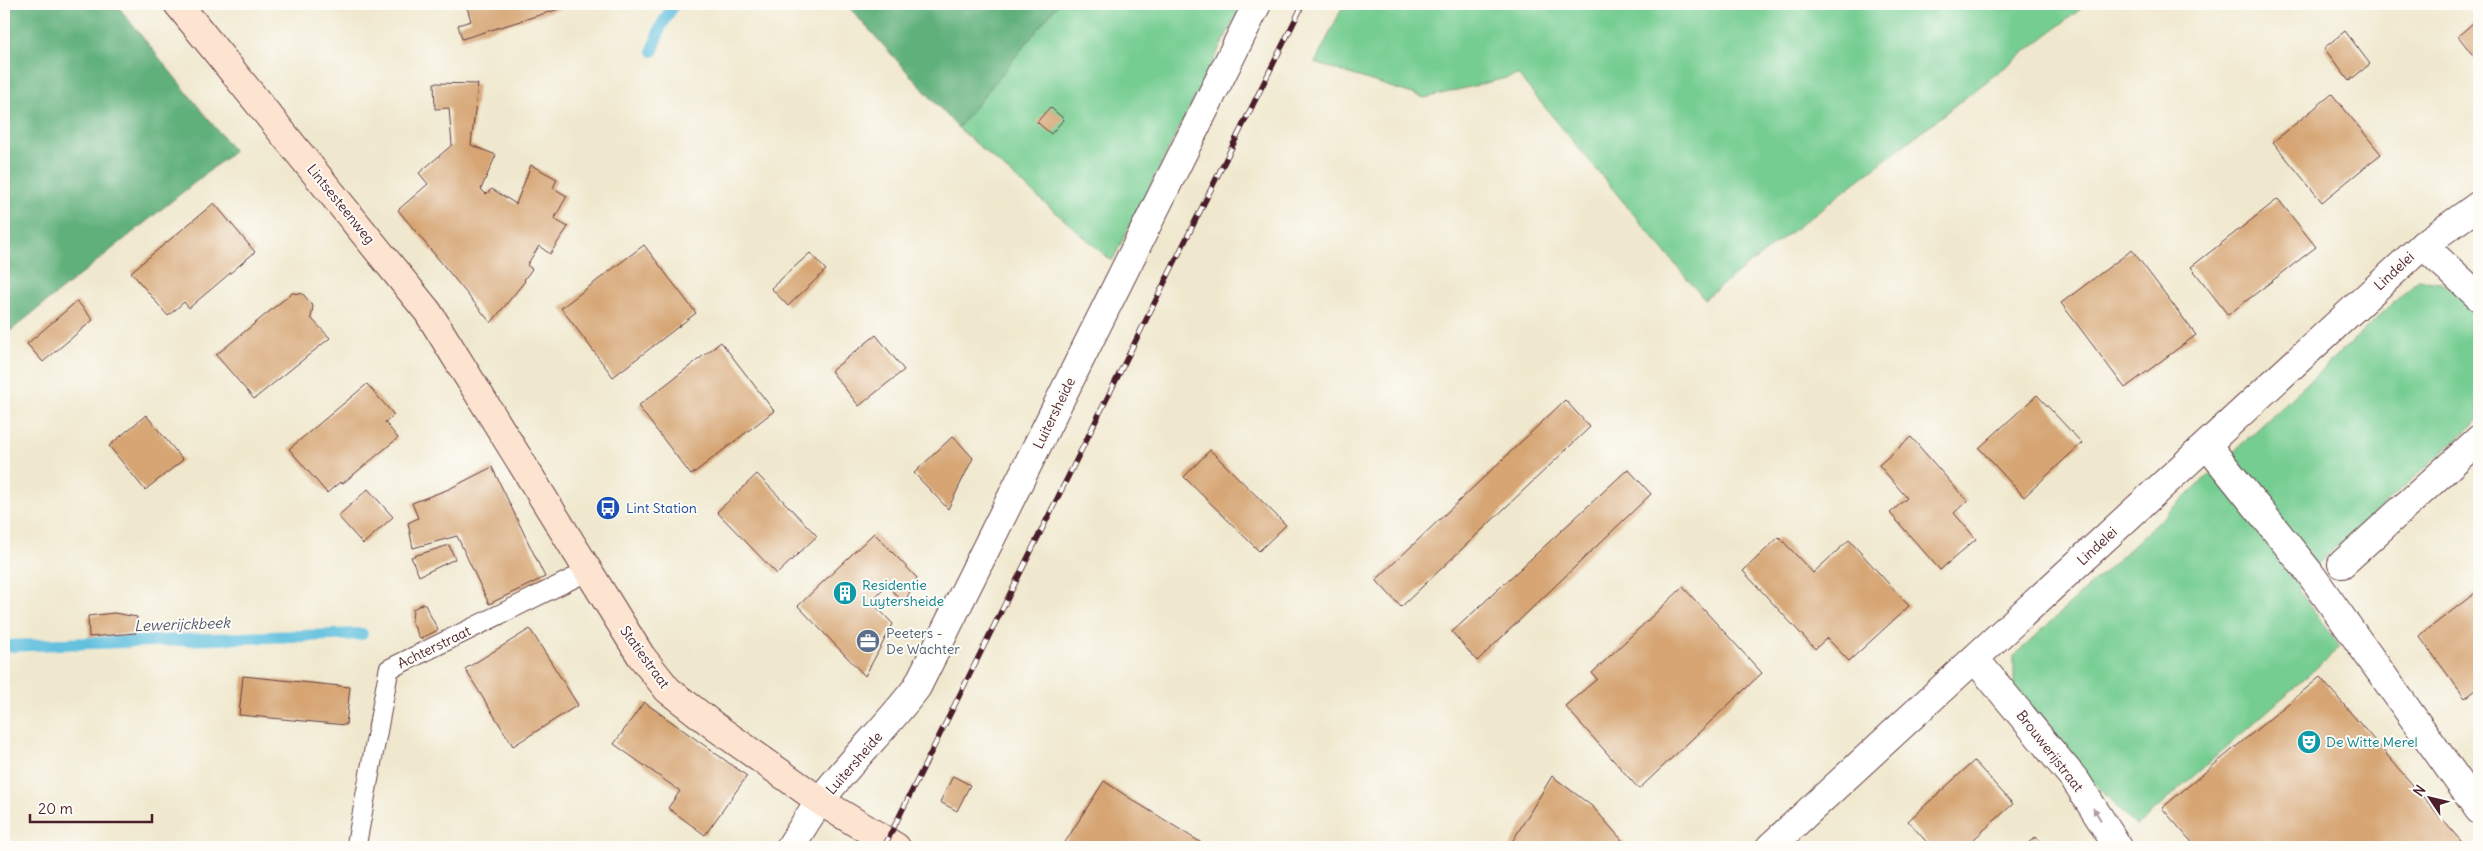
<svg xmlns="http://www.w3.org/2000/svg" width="2483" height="851" font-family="Delius,sans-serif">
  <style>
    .green { fill: #76cd92; stroke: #60765e }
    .forest { fill: #60b07c; stroke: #556854 }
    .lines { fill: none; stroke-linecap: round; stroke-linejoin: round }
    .stream { stroke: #60c0de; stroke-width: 12 }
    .building { fill: #d6a573 }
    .lane-casing { stroke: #633d43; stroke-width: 21 }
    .street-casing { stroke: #633d43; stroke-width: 30 }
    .secondary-casing { stroke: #633d43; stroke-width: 30 }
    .lane { stroke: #fff; stroke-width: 19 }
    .street { stroke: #fff; stroke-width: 28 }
    .secondary { stroke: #fde4d1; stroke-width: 28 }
    .rail-casing { stroke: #4a1f2b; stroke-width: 5.5 }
    .rail { stroke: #fdfcf7; stroke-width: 4; stroke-dasharray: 11; stroke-linecap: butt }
    .oneway { fill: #ae9aa0 }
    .labels { text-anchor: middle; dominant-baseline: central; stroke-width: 4; stroke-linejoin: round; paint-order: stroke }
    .street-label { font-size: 14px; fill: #4a1f2b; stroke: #fdfcf7 }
    .transit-label { font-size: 14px; fill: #164399; stroke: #fdfcf7; text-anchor: start }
    .culture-label { font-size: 14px; fill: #0d838f; stroke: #fdfcf7; text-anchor: start }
    .service-label { font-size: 14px; fill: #4e5e75; stroke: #fdfcf7; text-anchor: start }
    .water-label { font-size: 15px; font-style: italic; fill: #52576a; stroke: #fdfcf7 }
  </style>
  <rect width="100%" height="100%" fill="#fdfcf7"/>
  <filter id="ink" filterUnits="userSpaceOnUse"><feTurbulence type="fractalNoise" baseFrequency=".02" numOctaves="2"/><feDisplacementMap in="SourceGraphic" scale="10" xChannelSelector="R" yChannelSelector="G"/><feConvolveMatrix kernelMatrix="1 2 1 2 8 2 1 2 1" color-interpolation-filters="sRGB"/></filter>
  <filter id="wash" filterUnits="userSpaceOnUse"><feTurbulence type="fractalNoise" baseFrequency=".0096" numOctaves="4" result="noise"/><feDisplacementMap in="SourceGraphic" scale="20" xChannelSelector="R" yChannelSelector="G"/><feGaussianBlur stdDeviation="1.12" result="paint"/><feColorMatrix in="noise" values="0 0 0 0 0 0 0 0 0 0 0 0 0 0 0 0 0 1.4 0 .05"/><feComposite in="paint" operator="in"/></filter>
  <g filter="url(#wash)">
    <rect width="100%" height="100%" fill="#f0e8ce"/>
    <g class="green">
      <polygon points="1058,4 1242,4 1112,261 958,128"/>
      <polygon points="1344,4 2087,4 1704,299 1518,75 1425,98 1315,63"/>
      <polygon points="2418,280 2441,283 2462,294 2479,315 2479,419 2309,572 2298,589 2340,647 2136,827 2080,768 2014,692 2014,656"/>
    </g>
    <g class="forest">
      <polygon points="4,4 116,4 234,151 4,336"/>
      <polygon points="846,4 1058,4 958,128"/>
    </g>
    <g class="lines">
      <g class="stream">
        <polyline points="653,51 660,28 674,4"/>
        <polyline points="4,646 362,634"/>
      </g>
    </g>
    <g id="blocks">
      <g class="building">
        <polygon points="328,4 346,4 329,9"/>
        <polygon points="466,4 575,4 462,39 458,25 471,21"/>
        <polygon points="2479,18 2479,63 2458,36"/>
        <polygon points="2345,31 2370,64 2349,81 2324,48"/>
        <polygon points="434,83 478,84 471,145 496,155 481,189 486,194 492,189 516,204 531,165 557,179 553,188 567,196 554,219 568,227 550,254 539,246 527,265 532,269 524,280 525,281 491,323 398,210 428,184 419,173 452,145 449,108 435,109"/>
        <polygon points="2332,94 2381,154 2322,202 2273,142"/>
        <polygon points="1050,107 1064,119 1051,134 1037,122"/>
        <polygon points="2278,199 2316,247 2228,315 2191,267"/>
        <polygon points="214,203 255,252 189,308 184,302 168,316 131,272"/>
        <polygon points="644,245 696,313 613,377 561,308"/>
        <polygon points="2132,250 2196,335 2125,388 2061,303"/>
        <polygon points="810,253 826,270 788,306 771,288"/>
        <polygon points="292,293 303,294 313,306 311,318 330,338 254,399 216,355"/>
        <polygon points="77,301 93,320 43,362 27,344"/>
        <polygon points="876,335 904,370 859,406 831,371"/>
        <polygon points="721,342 774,411 691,475 638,406"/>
        <polygon points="367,384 394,415 385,422 398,438 342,484 340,482 327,493 289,449"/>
        <polygon points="2037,395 2082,443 2024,497 1979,448"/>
        <polygon points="1565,400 1590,427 1401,607 1376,580"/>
        <polygon points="146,415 183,460 145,490 109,446"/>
        <polygon points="953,436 973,458 948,509 914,473"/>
        <polygon points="1911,437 1967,501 1954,513 1976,539 1940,570 1890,513 1907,498 1879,465"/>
        <polygon points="1210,450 1286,525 1259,551 1184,477"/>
        <polygon points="492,467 545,577 489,604 457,536 413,548 408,523 418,518 412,503 449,489"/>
        <polygon points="1628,469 1651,494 1477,661 1452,632"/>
        <polygon points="757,474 817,536 777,574 717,512"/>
        <polygon points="368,489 393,517 363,544 338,516"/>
        <polygon points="874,533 917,578 904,603 887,585 871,601 893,624 865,676 798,606"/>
        <polygon points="1779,537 1813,573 1849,540 1909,606 1849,661 1827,638 1815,649 1743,571"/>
        <polygon points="449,545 455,559 419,576 411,557"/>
        <polygon points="1683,587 1762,673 1639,789 1565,706 1597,679 1592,673"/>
        <polygon points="2479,590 2479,688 2465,698 2419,636"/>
        <polygon points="424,603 438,630 420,639 412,622 413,609"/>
        <polygon points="114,613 137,617 136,633 89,637 88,616"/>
        <polygon points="530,629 578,705 513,746 465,669"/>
        <polygon points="243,676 350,687 346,725 239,715"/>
        <polygon points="2320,677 2466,847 2196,847 2162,808"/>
        <polygon points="644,702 747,776 705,835 668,808 680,791 614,744"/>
        <polygon points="1974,761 2013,804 1965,847 1931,847 1908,821"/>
        <polygon points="953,776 970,785 957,811 940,802"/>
        <polygon points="1552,776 1593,807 1628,847 1509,847"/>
        <polygon points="1104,781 1131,799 1208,847 1062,847"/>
        <polygon points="2036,837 2044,847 2023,847"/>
      </g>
    </g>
  </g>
  <g filter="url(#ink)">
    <use href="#blocks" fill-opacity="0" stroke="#633d43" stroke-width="1"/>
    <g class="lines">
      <g class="lane-casing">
        <polyline id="lane" points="356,847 389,669 588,571"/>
      </g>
      <g class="street-casing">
        <g id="street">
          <polyline points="2423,245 2479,297"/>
          <polyline points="2207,445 2309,572 2479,810"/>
          <polyline points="2342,564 2479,439"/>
          <polyline points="1975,659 2076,781 2118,847"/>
          <path d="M790,847c10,-15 19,-31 29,-45 31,-41 68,-75 98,-115l340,-683"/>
          <polyline points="1770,847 2423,245 2479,205"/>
        </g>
      </g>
      <g class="secondary-casing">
        <polyline id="secondary" points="178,4 428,312 641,656 668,690 717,728 820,801 896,847"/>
      </g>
      <use href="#lane" class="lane"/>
      <use href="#street" class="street"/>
      <use href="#secondary" class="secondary"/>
      <g class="rail-casing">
        <polyline id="rail" points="884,847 1303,4"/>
      </g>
      <use href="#rail" class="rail"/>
    </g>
    <defs><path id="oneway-solid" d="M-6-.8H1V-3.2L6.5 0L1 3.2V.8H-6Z" transform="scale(1.25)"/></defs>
    <use class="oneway" href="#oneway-solid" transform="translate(2097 814) rotate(-122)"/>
  </g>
  <defs>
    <g id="bus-disc" transform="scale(1.25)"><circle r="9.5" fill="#1a4fb4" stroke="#fdfcf7"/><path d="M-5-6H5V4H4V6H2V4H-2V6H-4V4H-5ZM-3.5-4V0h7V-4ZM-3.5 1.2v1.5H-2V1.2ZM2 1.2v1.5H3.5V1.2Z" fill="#fff"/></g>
    <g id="building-disc" transform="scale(1.25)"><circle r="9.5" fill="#0f9aa8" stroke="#fdfcf7"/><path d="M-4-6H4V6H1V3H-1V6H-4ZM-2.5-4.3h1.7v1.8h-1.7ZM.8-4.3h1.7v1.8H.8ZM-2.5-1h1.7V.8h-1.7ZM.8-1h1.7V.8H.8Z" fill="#fff"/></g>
    <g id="office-disc" transform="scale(1.25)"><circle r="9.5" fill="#5c6f8a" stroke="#fdfcf7"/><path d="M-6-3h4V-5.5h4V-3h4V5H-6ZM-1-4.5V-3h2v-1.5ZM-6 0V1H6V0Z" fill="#fff"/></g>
    <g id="theatre-disc" transform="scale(1.25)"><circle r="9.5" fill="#0f9aa8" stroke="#fdfcf7"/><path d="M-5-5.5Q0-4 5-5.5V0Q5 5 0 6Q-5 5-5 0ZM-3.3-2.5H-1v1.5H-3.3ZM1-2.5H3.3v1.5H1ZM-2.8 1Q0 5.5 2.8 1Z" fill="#fff"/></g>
  </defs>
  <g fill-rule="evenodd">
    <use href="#bus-disc" x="608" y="508"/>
    <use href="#building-disc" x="845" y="593"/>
    <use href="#office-disc" x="868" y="641"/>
    <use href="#theatre-disc" x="2309" y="742"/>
  </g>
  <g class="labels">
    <g class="street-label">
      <text transform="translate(341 204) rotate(51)">Lintsesteenweg</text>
      <text transform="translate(2394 271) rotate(-43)">Lindelei</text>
      <text transform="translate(1054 413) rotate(-64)">Luitersheide</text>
      <text transform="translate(2097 546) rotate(-43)">Lindelei</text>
      <text transform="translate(434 647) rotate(-26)">Achterstraat</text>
      <text transform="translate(645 657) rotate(54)">Statiestraat</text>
      <text transform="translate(2050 751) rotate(52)">Brouwerijstraat</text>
      <text transform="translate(854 763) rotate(-49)">Luitersheide</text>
    </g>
    <g class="transit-label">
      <text x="626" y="508">Lint Station</text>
    </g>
    <g class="culture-label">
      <text x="862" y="585">Residentie<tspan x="862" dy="16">Luytersheide</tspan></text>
      <text x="2326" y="742">De Witte Merel</text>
    </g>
    <g class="service-label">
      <text x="886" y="633">Peeters -<tspan x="886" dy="16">De Wachter</tspan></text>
    </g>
    <g class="water-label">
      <text transform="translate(182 624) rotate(-2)">Lewerijckbeek</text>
    </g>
  </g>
  <rect width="2483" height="851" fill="none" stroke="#fdfcf7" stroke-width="20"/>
  <g transform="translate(2430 798) rotate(305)" stroke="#fdfcf7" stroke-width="4" paint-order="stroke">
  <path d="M0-4L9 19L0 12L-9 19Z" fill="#4a1f2b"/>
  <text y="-8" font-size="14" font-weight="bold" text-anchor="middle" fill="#4a1f2b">N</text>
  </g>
  <path d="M30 814v8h122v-8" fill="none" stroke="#4a1f2b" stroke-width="2.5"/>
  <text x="38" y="814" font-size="15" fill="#4a1f2b" stroke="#fdfcf7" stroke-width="4" paint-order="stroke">20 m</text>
</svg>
